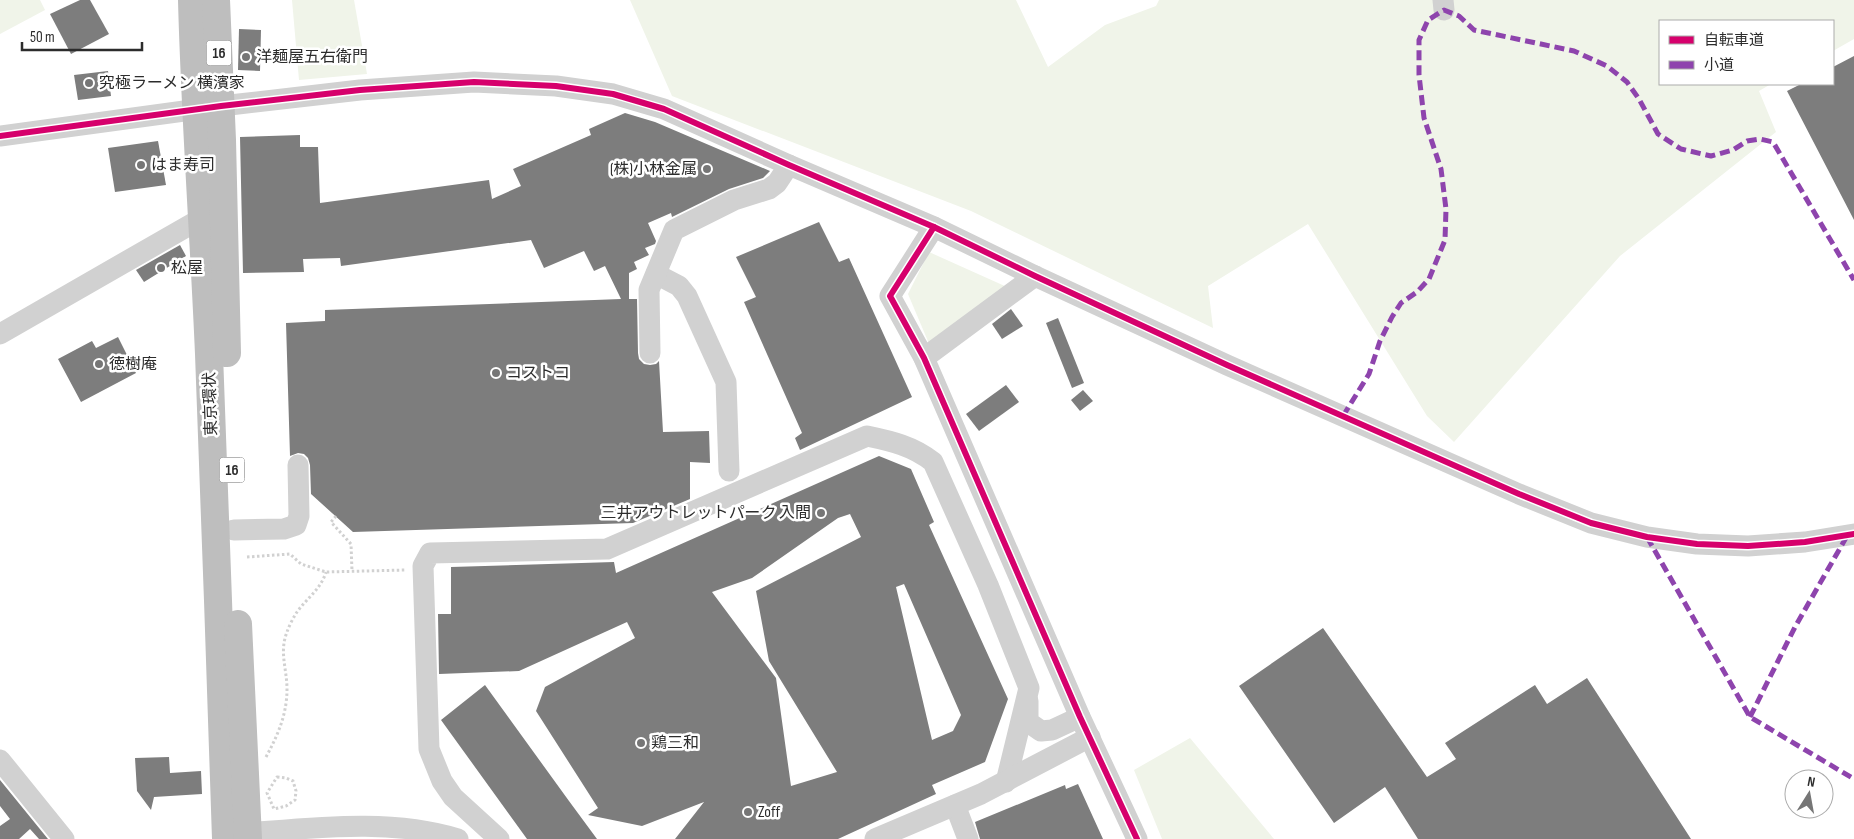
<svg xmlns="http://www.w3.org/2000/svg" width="1854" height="839" font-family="'Sofia Sans Condensed','Noto Sans JP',sans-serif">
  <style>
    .green { fill: #f0f4e9 }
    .building { fill: #7d7d7d; fill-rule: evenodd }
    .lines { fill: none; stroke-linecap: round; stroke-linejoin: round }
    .path { stroke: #d1d1d1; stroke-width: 3; stroke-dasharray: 2.5 2.5; stroke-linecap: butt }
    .minor { stroke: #d1d1d1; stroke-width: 21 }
    .highway { stroke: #bebebe; stroke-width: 28 }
    .quiet { stroke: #8e44ad; stroke-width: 5; stroke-dasharray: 10 5; stroke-linecap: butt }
    .cycleway-casing { stroke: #fff; stroke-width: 9 }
    .cycleway { stroke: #d6006c; stroke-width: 6 }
    .poi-dot { fill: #767676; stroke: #fff; stroke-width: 2 }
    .labels { text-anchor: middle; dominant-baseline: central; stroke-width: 5; stroke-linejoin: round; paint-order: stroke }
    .shield { fill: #fff; stroke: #6b6b6b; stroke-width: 1 }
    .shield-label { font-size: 15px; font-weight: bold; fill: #2c2c2c }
    .poi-label { font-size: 16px; fill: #2c2c2c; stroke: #fff; text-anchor: start }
    .street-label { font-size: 16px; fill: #2c2c2c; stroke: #fff }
  </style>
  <rect width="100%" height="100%" fill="#fff"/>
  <g class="green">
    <polygon points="0,0 40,0 45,10 0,34"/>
    <polygon points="292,0 354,0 367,74 299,80"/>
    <polygon points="630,0 1016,0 1048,67 1105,25 1156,6 1159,0 1854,0 1854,39 1833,51 1833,21 1660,21 1660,84 1771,84 1759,91 1776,132 1620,256 1454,442 1427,416 1308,224 1208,286 1213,328 971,211 672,96"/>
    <polygon points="929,252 1007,287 930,346 908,294"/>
    <polygon points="1190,738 1274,839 1162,839 1134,770"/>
  </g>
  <g class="building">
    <polygon points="80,0 90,0 109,34 71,54 50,14"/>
    <polygon points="239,29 261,30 260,71 238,70"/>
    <polygon points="1854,56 1854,220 1787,91 1801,84 1833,84 1833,67"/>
    <polygon points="108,71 111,96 78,100 74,75"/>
    <polygon points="625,113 655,122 770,171 763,178 729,189 672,217 671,213 648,223 656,241 655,244 645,248 649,255 634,262 637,269 629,273 629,299 637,299 638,353 639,359 644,364 650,365 656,364 659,361 663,432 709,431 710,463 690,462 690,499 633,523 353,532 311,494 310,465 308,458 304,454 298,453 290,456 286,323 325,321 325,310 621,299 605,266 594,271 584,251 544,268 531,240 341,266 340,258 303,259 304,272 243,273 240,137 300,135 300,147 318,147 320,203 489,180 492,199 521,186 513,169 591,135 589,129"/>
    <polygon points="158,141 166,185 115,192 108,148"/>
    <polygon points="819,222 839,262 849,258 912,397 800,450 795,438 802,433 744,302 756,297 736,257"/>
    <polygon points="180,245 186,256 144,282 136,270"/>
    <polygon points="1011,309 1023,326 1002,339 992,324"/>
    <polygon points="1058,318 1084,383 1072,388 1046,323"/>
    <polygon points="118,337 136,373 81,402 58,359 92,341 96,348"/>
    <polygon points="1006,385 1019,402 979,431 966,414"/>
    <polygon points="1083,390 1093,401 1080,411 1071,400"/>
    <path d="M879,456l32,13 23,53 -5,3 79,174 -23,63 -53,23 4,9 -98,45h-163l29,-37 -62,24 -54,-11 10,-7 -62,-97 9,-24 90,-49 -8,-16 -108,49 -80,3 -1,-60h13v-47l163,-5 2,11zM850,514l11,23 -105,54 13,70 68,111 -46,14 -15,-108 -64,-86 40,-14 86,-60zM904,584l57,131 -8,16 -21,9 -36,-153z"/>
    <polygon points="1323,628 1427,777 1456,759 1445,743 1535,685 1547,704 1587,678 1691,839 1418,839 1385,787 1334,823 1239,686"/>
    <polygon points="485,685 569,801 597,839 527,839 441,720"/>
    <polygon points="169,757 170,773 201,771 202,794 154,797 151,810 137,791 135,758"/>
    <polygon points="0,780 48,839 39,839 30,829 19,839 0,839 0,826 10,819 0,806"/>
    <polygon points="1078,784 1103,839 980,839 975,822 1065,785 1066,789"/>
  </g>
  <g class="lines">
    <g class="path">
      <polyline points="336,516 331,522 351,544 352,571"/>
      <polyline points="247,557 290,554 301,564 326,572 405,570"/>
      <path d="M266,757c12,-22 21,-43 21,-68 0,-20 -8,-37 0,-57 2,-6 6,-14 10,-20 10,-14 24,-23 29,-40"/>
      <polygon points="277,777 286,778 293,781 296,791 295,800 286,806 274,809 267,793"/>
    </g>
    <g class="minor">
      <polyline points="1443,0 1444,10"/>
      <polyline points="0,136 221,106 360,90 474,82 556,86 613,94 664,109 789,165 934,227 1035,276 1227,365 1519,494 1591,523 1647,537 1697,544 1748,546 1805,542 1854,534"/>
      <polyline points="934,227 890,296 924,358 1080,717 1137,839"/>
      <polyline points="656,274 679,286 687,296 726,382 729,471"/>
      <polyline points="0,334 202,218"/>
      <polyline points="650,353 649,290 674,230 734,200 769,189 777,183 789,165"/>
      <polyline points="924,358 1035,276"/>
      <polyline points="234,530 284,529 296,525 299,516 298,465"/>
      <polyline points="1028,701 1028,722 1041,731 1052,730 1080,717"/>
      <polyline points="0,760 64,839"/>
      <polyline points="955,805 968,839"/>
      <path d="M234,834c72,-5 154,-17 224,5"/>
      <path d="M499,839l-46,-42 -11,-16 -13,-32 -6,-183 7,-13 177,-4 260,-113c24,5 46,10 66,26l55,123 41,103 -23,94"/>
      <polyline points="875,839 981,794 1090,737"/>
    </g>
    <g class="highway">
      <path d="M192,0c3,118 12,236 17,354 7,162 11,323 17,485"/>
      <polyline points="216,0 222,140 227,353"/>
      <polyline points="238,624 248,839"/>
    </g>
    <g class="quiet">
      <polyline points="1343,416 1369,374 1380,341 1392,317 1401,303 1417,292 1429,279 1445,240 1446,209 1441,169 1424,118 1419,75 1419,40 1428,20 1444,10 1459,16 1474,30 1574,51 1607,66 1627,82 1639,99 1658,134 1681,149 1711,156 1733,150 1747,141 1760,139 1773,142 1854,280"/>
      <polyline points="1647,537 1750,717 1854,779"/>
      <polyline points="1750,717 1795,627 1847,536"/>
    </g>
    <g class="cycleway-casing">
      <g id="cycleway">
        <polyline points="0,136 221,106 360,90 474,82 556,86 613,94 664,109 789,165 934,227 1035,276 1227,365 1519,494 1591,523 1647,537 1697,544 1748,546 1805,542 1854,534"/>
        <polyline points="934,227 890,296 924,358 1080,717 1137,839"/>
      </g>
    </g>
    <use href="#cycleway" class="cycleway"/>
  </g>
  <g class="poi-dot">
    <circle cx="246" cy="57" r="5"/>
    <circle cx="89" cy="83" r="5"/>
    <circle cx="141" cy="165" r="5"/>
    <circle cx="707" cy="169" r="5"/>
    <circle cx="161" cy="268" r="5"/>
    <circle cx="99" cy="364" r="5"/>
    <circle cx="496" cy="373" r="5"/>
    <circle cx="821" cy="513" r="5"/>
    <circle cx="641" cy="743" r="5"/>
    <circle cx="748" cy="812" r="5"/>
  </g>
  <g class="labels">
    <g class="shield">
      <rect x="206.5" y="40.5" width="25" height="25" rx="4"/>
      <rect x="219.5" y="457.5" width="25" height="25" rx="4"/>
    </g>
    <g class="shield-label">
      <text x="219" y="53">16</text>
      <text x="232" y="470">16</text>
    </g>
    <g class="poi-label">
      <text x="256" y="57">洋麺屋五右衛門</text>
      <text x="99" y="83">究極ラーメン 横濱家</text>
      <text x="151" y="165">はま寿司</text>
      <text x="697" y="169" text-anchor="end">(株)小林金属</text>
      <text x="171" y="268">松屋</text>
      <text x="109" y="364">徳樹庵</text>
      <text x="506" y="373">コストコ</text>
      <text x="811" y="513" text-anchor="end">三井アウトレットパーク 入間</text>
      <text x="651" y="743">鶏三和</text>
      <text x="758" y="812">Zoff</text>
    </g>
    <g class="street-label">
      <text transform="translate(211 404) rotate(-92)">東京環状</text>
    </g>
  </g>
  <rect x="1659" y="20" width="175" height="65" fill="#ffffff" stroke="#ababab"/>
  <rect x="1669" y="36" width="25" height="8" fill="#d6006c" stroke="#ababab"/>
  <text x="1704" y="45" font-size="15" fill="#2c2c2c">自転車道</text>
  <rect x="1669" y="61" width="25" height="8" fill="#8e44ad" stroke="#ababab"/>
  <text x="1704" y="70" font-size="15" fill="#2c2c2c">小道</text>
  <g transform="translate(1809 794) rotate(11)"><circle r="24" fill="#ffffff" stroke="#ababab"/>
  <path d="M0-4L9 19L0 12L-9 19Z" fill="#767676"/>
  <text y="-8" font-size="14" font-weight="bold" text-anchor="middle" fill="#2c2c2c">N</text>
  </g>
  <path d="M22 42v8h120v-8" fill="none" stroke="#2c2c2c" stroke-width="2.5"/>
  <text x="30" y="42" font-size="15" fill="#2c2c2c" stroke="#ffffff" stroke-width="4" paint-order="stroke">50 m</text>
</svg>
